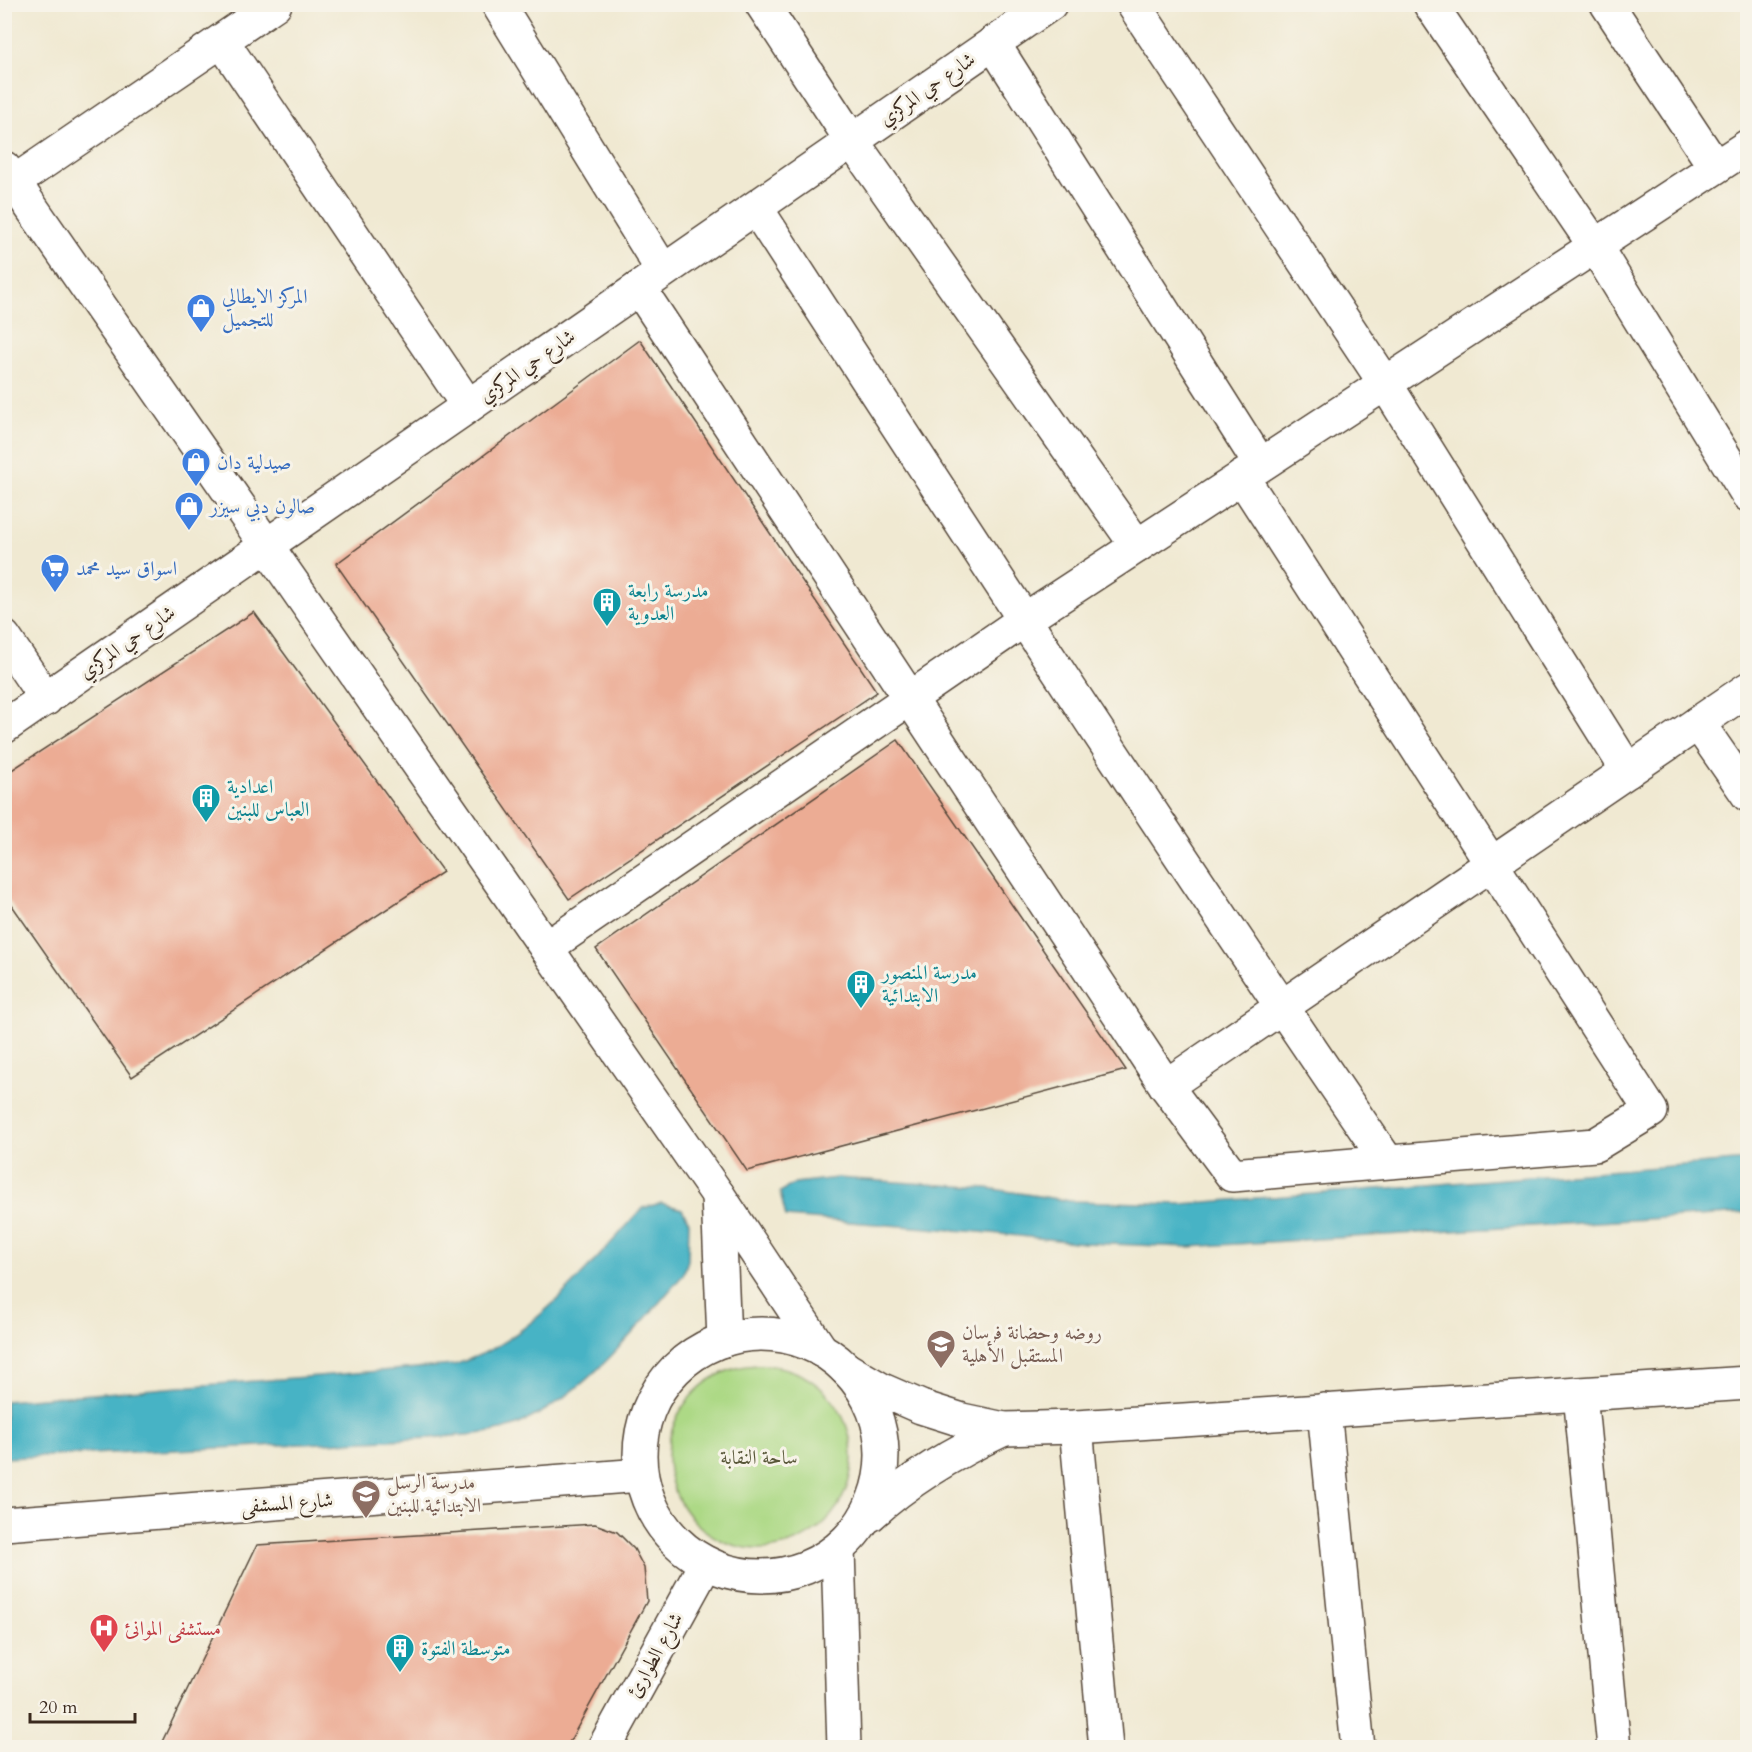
<svg xmlns="http://www.w3.org/2000/svg" width="1752" height="1752" font-family="Cardo,Amiri,serif">
  <style>
    .green { fill: #add986; stroke: #748252; stroke-width: 1.5 }
    .water { fill: #47b3c5; stroke: #416e72; stroke-width: 1.5 }
    .building { fill: #ecac94 }
    .lines { fill: none; stroke-linecap: round; stroke-linejoin: round }
    .street-casing { stroke: #564739; stroke-width: 36 }
    .secondary-casing { stroke: #564739; stroke-width: 36 }
    .street { stroke: #fff; stroke-width: 33 }
    .secondary { stroke: #fff; stroke-width: 33 }
    .labels { text-anchor: middle; dominant-baseline: central; stroke-width: 6; stroke-linejoin: round; paint-order: stroke }
    .street-label { font-size: 20px; fill: #3b2a1e; stroke: #f7f3e8 }
    .shop-label { font-size: 20px; fill: #366cbe; stroke: #f7f3e8; text-anchor: start }
    .culture-label { font-size: 20px; fill: #0d838f; stroke: #f7f3e8; text-anchor: start }
    .education-label { font-size: 20px; fill: #785e54; stroke: #f7f3e8; text-anchor: start }
    .park-label { font-size: 20px; fill: #585638; stroke: #f7f3e8 }
    .health-label { font-size: 20px; fill: #be3a42; stroke: #f7f3e8; text-anchor: start }
  </style>
  <rect width="100%" height="100%" fill="#f7f3e8"/>
  <filter id="ink" filterUnits="userSpaceOnUse"><feTurbulence type="fractalNoise" baseFrequency=".0167" numOctaves="2"/><feDisplacementMap in="SourceGraphic" scale="12" xChannelSelector="R" yChannelSelector="G"/><feConvolveMatrix kernelMatrix="1 2 1 2 8 2 1 2 1" color-interpolation-filters="sRGB"/></filter>
  <filter id="wash" filterUnits="userSpaceOnUse"><feTurbulence type="fractalNoise" baseFrequency=".008" numOctaves="4" result="noise"/><feDisplacementMap in="SourceGraphic" scale="24" xChannelSelector="R" yChannelSelector="G"/><feGaussianBlur stdDeviation="1.35" result="paint"/><feColorMatrix in="noise" values="0 0 0 0 0 0 0 0 0 0 0 0 0 0 0 0 0 1.4 0 .05"/><feComposite in="paint" operator="in"/></filter>
  <g filter="url(#wash)">
    <rect width="100%" height="100%" fill="#f0e9d2"/>
    <circle class="green" cx="760" cy="1457" r="92"/>
    <g class="water">
      <polygon points="1748,1160 1747,1213 1188,1247 1084,1243 991,1233 786,1217 780,1192 795,1183 837,1178 987,1188 1070,1201 1181,1204"/>
      <path d="M661,1203l21,6 7,13 -1,38 -5,15c-49,56 -96,119 -166,150 -24,10 -60,10 -86,13l-426,20v-57l449,-36c11,-4 23,-8 34,-14 61,-32 109,-94 155,-143z"/>
    </g>
    <g id="blocks">
      <g class="building">
        <polygon points="640,340 877,692 569,899 336,564"/>
        <polygon points="254,612 443,872 132,1077 4,894 4,775"/>
        <polygon points="898,740 1126,1070 747,1171 596,949"/>
        <polygon points="595,1524 617,1532 634,1549 644,1568 647,1601 566,1748 159,1748 257,1545"/>
      </g>
    </g>
  </g>
  <g filter="url(#ink)">
    <use href="#blocks" fill-opacity="0" stroke="#564739" stroke-width="1.5"/>
    <g class="lines">
      <g class="street-casing">
        <g id="street">
          <polyline points="498,4 663,271"/>
          <polyline points="762,4 852,141 1137,546"/>
          <polyline points="1133,4 1385,383 1628,771"/>
          <polyline points="1430,4 1595,246 1748,495"/>
          <polyline points="1607,4 1715,167"/>
          <polyline points="222,41 468,406"/>
          <polyline points="993,43 1260,464"/>
          <polyline points="4,189 275,4"/>
          <path d="M756,208c207,319 415,639 631,953"/>
          <polyline points="639,288 1166,1086 1232,1175 1595,1145 1651,1111 1242,477"/>
          <polyline points="4,637 46,699"/>
          <polyline points="1698,723 1748,795"/>
          <polyline points="546,948 1024,620 1748,146"/>
          <polyline points="1166,1086 1748,689"/>
          <polyline points="1580,1394 1614,1748"/>
          <polyline points="1324,1410 1358,1748"/>
          <polyline points="1076,1427 1106,1748"/>
          <polyline points="838,1549 844,1748"/>
        </g>
      </g>
      <g class="secondary-casing">
        <g id="secondary">
          <polyline points="4,168 718,1195 821,1350"/>
          <polyline points="4,727 1050,4"/>
          <polyline points="718,1195 724,1340"/>
          <circle cx="761" cy="1455" r="121"/>
          <polyline points="846,1369 882,1390 921,1407 962,1420 1004,1429 1076,1427 1748,1383"/>
          <path d="M870,1515c40,-37 85,-63 134,-86"/>
          <polyline points="4,1524 641,1475"/>
          <polyline points="604,1748 706,1563"/>
        </g>
      </g>
      <use href="#street" class="street"/>
      <use href="#secondary" class="secondary"/>
    </g>
  </g>
  <defs>
    <g id="shop-pin" transform="scale(1.5)"><path d="M0 17L-7.5 6A9.5 9.5 0 1 1 7.5 6Z" fill="#3f7fe0" stroke="#f7f3e8"/><path d="M-5-2.5h2.3a2.7 3.5 0 0 1 5.4 0H5L5.5 6h-11ZM-1.5-2.5h3a1.5 2.3 0 0 0-3 0Z" fill="#fff"/></g>
    <g id="supermarket-pin" transform="scale(1.5)"><path d="M0 17L-7.5 6A9.5 9.5 0 1 1 7.5 6Z" fill="#3f7fe0" stroke="#f7f3e8"/><path d="M-6-5.5h2.5l.6 2H6L4.5 2H-2.5L-4.4-4H-6ZM-1.5 3.2a1.3 1.3 0 1 0 .1 0ZM3 3.2a1.3 1.3 0 1 0 .1 0Z" fill="#fff"/></g>
    <g id="building-pin" transform="scale(1.5)"><path d="M0 17L-7.5 6A9.5 9.5 0 1 1 7.5 6Z" fill="#0f9aa8" stroke="#f7f3e8"/><path d="M-4-6H4V6H1V3H-1V6H-4ZM-2.5-4.3h1.7v1.8h-1.7ZM.8-4.3h1.7v1.8H.8ZM-2.5-1h1.7V.8h-1.7ZM.8-1h1.7V.8H.8Z" fill="#fff"/></g>
    <g id="school-pin" transform="scale(1.5)"><path d="M0 17L-7.5 6A9.5 9.5 0 1 1 7.5 6Z" fill="#8d6e63" stroke="#f7f3e8"/><path d="M0-5L7-2L0 1L-7-2ZM-4 1L0 2.5L4 1V4Q0 6-4 4Z" fill="#fff"/></g>
    <g id="hospital-pin" transform="scale(1.5)"><path d="M0 17L-7.5 6A9.5 9.5 0 1 1 7.5 6Z" fill="#e0444e" stroke="#f7f3e8"/><path d="M-5-5h3v3.5h4V-5h3V5h-3V1.5h-4V5h-3Z" fill="#fff"/></g>
  </defs>
  <g fill-rule="evenodd">
    <use href="#shop-pin" x="201" y="308"/>
    <use href="#shop-pin" x="196" y="462"/>
    <use href="#shop-pin" x="189" y="506"/>
    <use href="#supermarket-pin" x="55" y="568"/>
    <use href="#building-pin" x="607" y="602"/>
    <use href="#building-pin" x="206" y="798"/>
    <use href="#building-pin" x="861" y="984"/>
    <use href="#school-pin" x="941" y="1344"/>
    <use href="#school-pin" x="366" y="1494"/>
    <use href="#hospital-pin" x="104" y="1628"/>
    <use href="#building-pin" x="400" y="1648"/>
  </g>
  <g class="labels">
    <g class="street-label">
      <text transform="translate(927 89) rotate(-35)">شارع حي المركزي</text>
      <text transform="translate(527 366) rotate(-35)">شارع حي المركزي</text>
      <text transform="translate(127 642) rotate(-35)">شارع حي المركزي</text>
      <text transform="translate(287 1503) rotate(-4)">شارع المسشفى</text>
      <text transform="translate(655 1655) rotate(-61)">شارع الطوارئ</text>
    </g>
    <g class="shop-label">
      <text x="222" y="296">المركز الايطالي<tspan x="222" dy="23">للتجميل</tspan></text>
      <text x="217" y="462">صيدلية دان</text>
      <text x="210" y="506">صالون دبي سيزر</text>
      <text x="76" y="568">اسواق سيد محمد</text>
    </g>
    <g class="culture-label">
      <text x="628" y="590">مدرسة رابعة<tspan x="628" dy="23">العدوية</tspan></text>
      <text x="227" y="786">اعدادية<tspan x="227" dy="23">العباس للبنين</tspan></text>
      <text x="882" y="972">مدرسة المنصور<tspan x="882" dy="23">الابتدائية</tspan></text>
      <text x="421" y="1648">متوسطة الفتوة</text>
    </g>
    <g class="education-label">
      <text x="962" y="1332">روضه وحضانة فرسان<tspan x="962" dy="23">المستقبل الأهلية</tspan></text>
      <text x="387" y="1482">مدرسة الرسل<tspan x="387" dy="23">الابتدائية للبنين</tspan></text>
    </g>
    <g class="park-label">
      <text x="759" y="1457">ساحة النقابة</text>
    </g>
    <g class="health-label">
      <text x="125" y="1628">مستشفى الموانئ</text>
    </g>
  </g>
  <rect width="1752" height="1752" fill="none" stroke="#f7f3e8" stroke-width="24"/>
  <path d="M30 1713v9h105v-9" fill="none" stroke="#3b2a1e" stroke-width="3"/>
  <text x="39" y="1713" font-size="18" fill="#3b2a1e" stroke="#f7f3e8" stroke-width="4.5" paint-order="stroke">20 m</text>
</svg>
